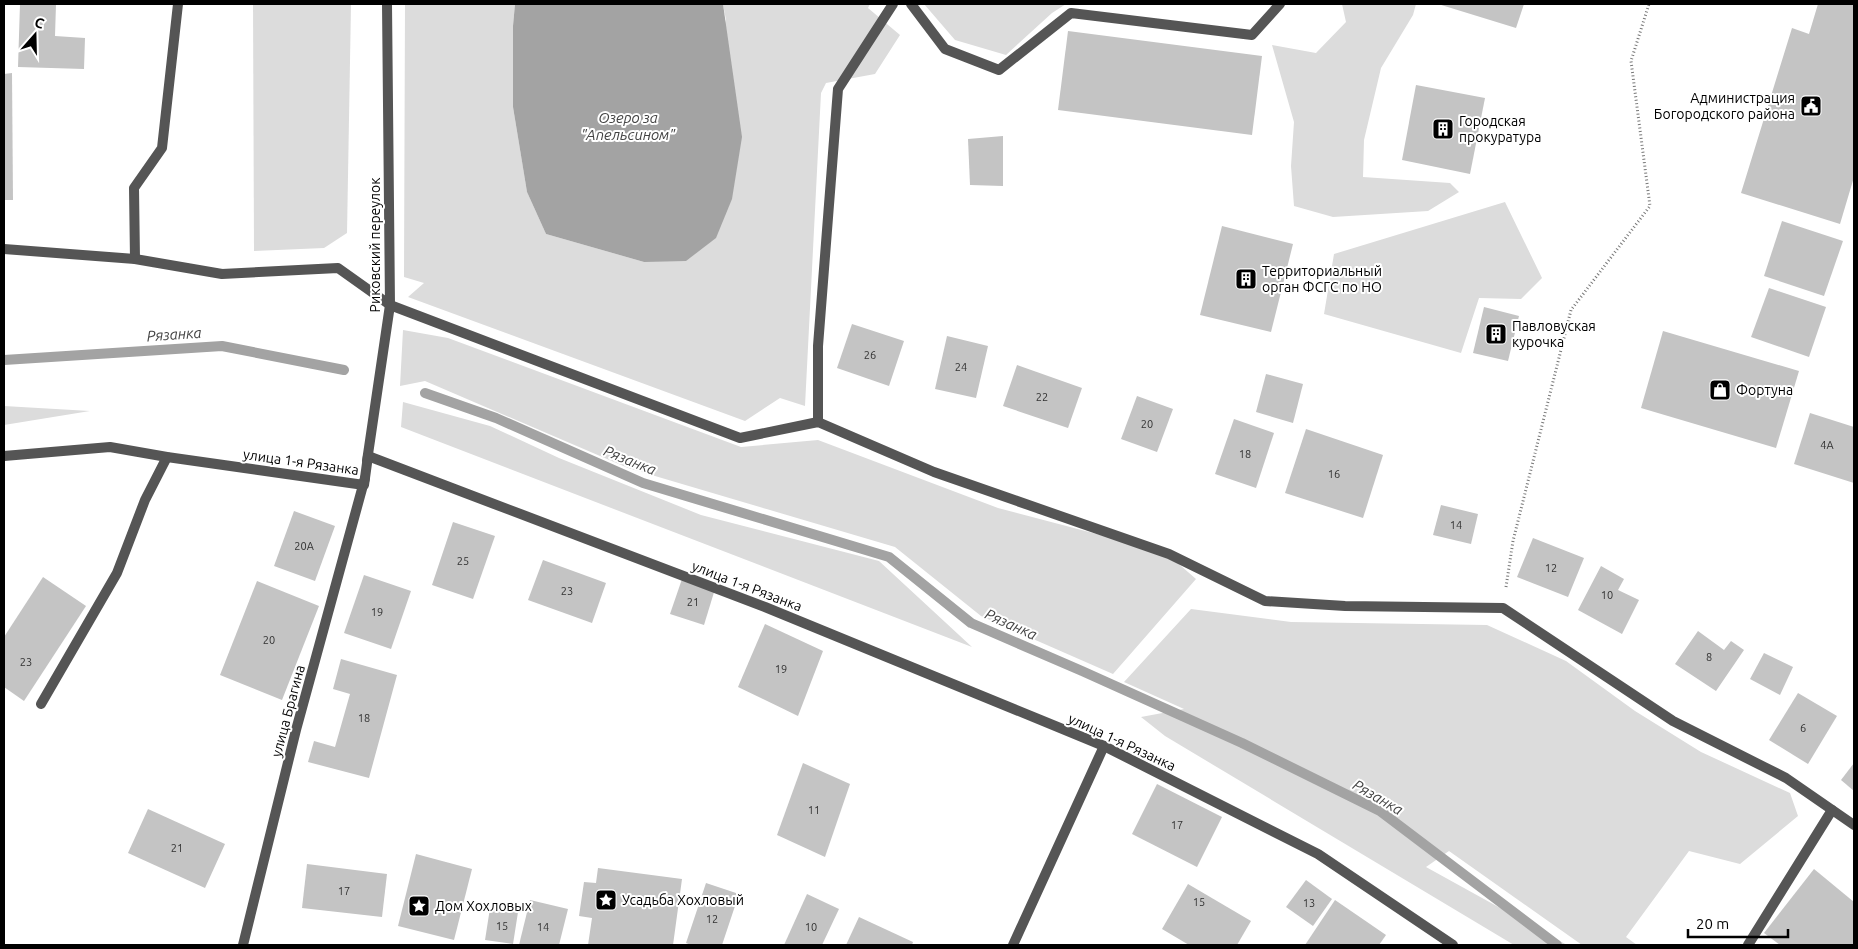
<svg xmlns="http://www.w3.org/2000/svg" width="1858" height="949" font-family="Ubuntu,sans-serif">
  <style>
    .green { fill: #dcdcdc }
    .water { fill: #a3a3a3 }
    .lines { fill: none; stroke-linecap: round; stroke-linejoin: round }
    .stream { stroke: #a3a3a3; stroke-width: 10 }
    .building { fill: #c4c4c4 }
    .path { stroke: #777; stroke-width: 3; stroke-dasharray: 1 2.5; stroke-linecap: butt }
    .service { stroke: #555; stroke-width: 10 }
    .minor { stroke: #555; stroke-width: 10 }
    .labels { text-anchor: middle; dominant-baseline: central; stroke-width: 4; stroke-linejoin: round; paint-order: stroke }
    .number-label { font-size: 11px; fill: #313131 }
    .poi-label { font-size: 14px; fill: #000; stroke: #fff; text-anchor: start }
    .street-label { font-size: 14px; fill: #000; stroke: #fff }
    .water-label { font-size: 15px; font-style: italic; fill: #444; stroke: #fff }
  </style>
  <rect width="100%" height="100%" fill="#fff"/>
  <g class="green">
    <polygon points="253,4 351,4 347,233 324,248 254,251"/>
    <polygon points="405,4 515,4 513,26 513,107 527,192 546,234 644,262 726,20 723,4 870,4 868,8 900,35 875,74 826,83 821,93 805,406 780,398 745,421 408,297 424,283 404,277"/>
    <polygon points="924,4 1066,4 1052,13 1006,55 955,40"/>
    <polygon points="1342,4 1416,4 1413,15 1381,68 1364,140 1363,177 1450,183 1459,192 1428,211 1333,217 1294,206 1291,166 1294,122 1272,45 1316,53 1346,22"/>
    <polygon points="1505,202 1542,278 1521,299 1479,298 1461,353 1324,314 1334,254"/>
    <polygon points="403,330 448,338 741,447 818,440 998,508 1165,552 1196,579 1113,674 981,616 895,547 628,468 425,381 400,386"/>
    <polygon points="403,402 490,426 559,458 701,515 879,561 972,647 401,427"/>
    <polygon points="4,406 90,411 4,425"/>
    <polygon points="1191,609 1291,622 1487,625 1566,661 1635,711 1701,752 1790,793 1798,816 1740,864 1689,851 1626,937 1637,945 1582,945 1449,851 1426,867 1567,945 1514,945 1165,736 1141,717 1184,709 1124,682"/>
  </g>
  <polygon class="water" points="515,4 723,4 742,137 732,199 716,238 686,261 644,262 546,234 527,192 513,107 513,26"/>
  <g class="lines">
    <g class="stream">
      <polyline points="4,360 222,346 344,370"/>
      <polyline points="425,393 496,418 643,483 889,557 971,623 1082,671 1242,743 1380,811 1557,945"/>
    </g>
  </g>
  <g class="building">
    <polygon points="20,4 56,4 55,36 85,38 84,69 18,67"/>
    <polygon points="1438,4 1524,4 1516,28"/>
    <polygon points="1818,4 1854,4 1854,177 1840,224 1741,193 1792,28 1809,34"/>
    <polygon points="1068,31 1262,56 1252,135 1058,110"/>
    <polygon points="12,73 13,200 4,200 4,74"/>
    <polygon points="1416,85 1485,98 1470,174 1402,160"/>
    <polygon points="1003,136 1003,186 970,185 968,139"/>
    <polygon points="1782,221 1843,241 1824,296 1764,276"/>
    <polygon points="1222,226 1293,244 1271,332 1200,315"/>
    <polygon points="1769,288 1826,307 1809,357 1751,337"/>
    <polygon points="1484,307 1519,316 1508,361 1473,353"/>
    <polygon points="852,324 904,341 889,386 837,368"/>
    <polygon points="1663,331 1799,371 1776,448 1641,408"/>
    <polygon points="947,336 988,346 976,398 935,389"/>
    <polygon points="1017,365 1082,388 1068,428 1003,406"/>
    <polygon points="1266,374 1303,384 1293,423 1256,412"/>
    <polygon points="1137,396 1173,409 1157,452 1121,439"/>
    <polygon points="1810,413 1854,427 1854,483 1794,464"/>
    <polygon points="1234,419 1274,433 1256,488 1215,474"/>
    <polygon points="1306,429 1383,455 1363,518 1285,493"/>
    <polygon points="1441,505 1478,514 1471,544 1433,535"/>
    <polygon points="294,511 335,526 315,581 274,566"/>
    <polygon points="453,522 495,536 473,599 432,585"/>
    <polygon points="1533,538 1584,558 1568,597 1517,577"/>
    <polygon points="543,560 606,583 592,623 528,600"/>
    <polygon points="1601,566 1624,579 1618,590 1639,600 1622,634 1578,610"/>
    <polygon points="364,575 411,591 391,649 344,633"/>
    <polygon points="43,577 86,606 24,701 4,687 4,637"/>
    <polygon points="682,579 715,589 704,625 670,614"/>
    <polygon points="257,581 319,606 282,700 220,675"/>
    <polygon points="765,624 823,651 798,716 738,687"/>
    <polygon points="1698,631 1724,650 1731,641 1744,650 1716,691 1675,664"/>
    <polygon points="1764,653 1793,667 1780,695 1750,679"/>
    <polygon points="341,659 397,675 369,778 308,762 314,741 335,747 350,694 333,689"/>
    <polygon points="1798,693 1837,716 1808,764 1769,740"/>
    <polygon points="803,763 850,784 825,857 777,835"/>
    <polygon points="1854,763 1854,791 1841,780"/>
    <polygon points="1157,784 1222,817 1197,867 1132,834"/>
    <polygon points="148,809 225,844 205,888 128,853"/>
    <polygon points="416,854 472,869 454,940 398,926"/>
    <polygon points="307,864 387,874 382,917 302,908"/>
    <polygon points="598,868 682,879 673,945 588,945 592,918 579,916 584,882 596,883"/>
    <polygon points="1814,869 1854,902 1854,945 1780,945 1764,933"/>
    <polygon points="1306,880 1332,899 1313,926 1286,907"/>
    <polygon points="706,883 739,894 722,945 691,945 686,943"/>
    <polygon points="1188,884 1251,921 1237,945 1189,945 1162,929"/>
    <polygon points="807,894 839,909 822,945 784,945"/>
    <polygon points="530,900 568,909 559,945 519,945"/>
    <polygon points="1335,900 1386,935 1379,945 1305,945"/>
    <polygon points="490,908 518,912 513,944 485,940"/>
    <polygon points="859,917 913,942 912,945 846,945"/>
  </g>
  <g class="lines">
    <polyline class="path" points="1506,587 1513,541 1571,310 1650,206 1631,61 1649,4"/>
    <g class="service">
      <polyline points="911,4 945,49 999,70 1071,13 1252,35 1280,4"/>
      <polyline points="135,259 134,188 162,148 178,4"/>
      <polyline points="818,422 818,346 838,89 893,4"/>
      <polyline points="41,704 117,573 145,500 167,457"/>
      <polyline points="1013,945 1104,746"/>
      <polyline points="1748,945 1832,810"/>
    </g>
    <g class="minor">
      <polyline points="4,249 135,259 222,274 338,268 390,305 740,438 818,422 934,472 1169,554 1265,601 1345,606 1503,608 1673,721 1786,778 1854,825"/>
      <polyline points="4,456 110,447 167,457 364,485 368,456 765,607 1104,746 1318,854 1453,945"/>
      <polyline points="367,461 390,305 387,4"/>
      <polyline points="243,945 296,730 365,478"/>
    </g>
  </g>
  <defs>
    <g id="civic-square" transform="scale(1.125)"><rect x="-9" y="-9" width="18" height="18" rx="4" fill="#000" stroke="#fff"/><path d="M-.6-6.5H3V-4.5H.6V-3L4-1V1h2V6H-6V1h2V-1L-.6-3ZM-1.2 2.5V6h2.4V2.5Z" fill="#fff"/></g>
    <g id="building-square" transform="scale(1.125)"><rect x="-9" y="-9" width="18" height="18" rx="4" fill="#000" stroke="#fff"/><path d="M-4-6H4V6H1V3H-1V6H-4ZM-2.5-4.3h1.7v1.8h-1.7ZM.8-4.3h1.7v1.8H.8ZM-2.5-1h1.7V.8h-1.7ZM.8-1h1.7V.8H.8Z" fill="#fff"/></g>
    <g id="shop-square" transform="scale(1.125)"><rect x="-9" y="-9" width="18" height="18" rx="4" fill="#000" stroke="#fff"/><path d="M-5-2.5h2.3a2.7 3.5 0 0 1 5.4 0H5L5.5 6h-11ZM-1.5-2.5h3a1.5 2.3 0 0 0-3 0Z" fill="#fff"/></g>
    <g id="sight-square" transform="scale(1.125)"><rect x="-9" y="-9" width="18" height="18" rx="4" fill="#000" stroke="#fff"/><path d="M0-6L1.8-2.2L6-1.7L2.9 1.2L3.7 5.4L0 3.3L-3.7 5.4L-2.9 1.2L-6-1.7L-1.8-2.2Z" fill="#fff"/></g>
  </defs>
  <g fill-rule="evenodd">
    <use href="#civic-square" x="1811" y="106"/>
    <use href="#building-square" x="1443" y="129"/>
    <use href="#building-square" x="1246" y="279"/>
    <use href="#building-square" x="1496" y="334"/>
    <use href="#shop-square" x="1720" y="390"/>
    <use href="#sight-square" x="606" y="900"/>
    <use href="#sight-square" x="419" y="906"/>
  </g>
  <g class="labels">
    <g class="number-label">
      <text x="870" y="355">26</text>
      <text x="961" y="367">24</text>
      <text x="1042" y="397">22</text>
      <text x="1147" y="424">20</text>
      <text x="1827" y="445">4А</text>
      <text x="1245" y="454">18</text>
      <text x="1334" y="474">16</text>
      <text x="1456" y="525">14</text>
      <text x="304" y="546">20А</text>
      <text x="463" y="561">25</text>
      <text x="1551" y="568">12</text>
      <text x="567" y="591">23</text>
      <text x="1607" y="595">10</text>
      <text x="693" y="602">21</text>
      <text x="377" y="612">19</text>
      <text x="269" y="640">20</text>
      <text x="1709" y="657">8</text>
      <text x="26" y="662">23</text>
      <text x="781" y="669">19</text>
      <text x="364" y="718">18</text>
      <text x="1803" y="728">6</text>
      <text x="814" y="810">11</text>
      <text x="1177" y="825">17</text>
      <text x="177" y="848">21</text>
      <text x="344" y="891">17</text>
      <text x="1199" y="902">15</text>
      <text x="1309" y="903">13</text>
      <text x="712" y="919">12</text>
      <text x="502" y="926">15</text>
      <text x="543" y="927">14</text>
      <text x="811" y="927">10</text>
    </g>
    <g class="poi-label">
      <text x="1795" y="98" text-anchor="end">Администрация<tspan x="1795" dy="16">Богородского района</tspan></text>
      <text x="1459" y="121">Городская<tspan x="1459" dy="16">прокуратура</tspan></text>
      <text x="1262" y="271">Территориальный<tspan x="1262" dy="16">орган ФСГС по НО</tspan></text>
      <text x="1512" y="326">Павловуская<tspan x="1512" dy="16">курочка</tspan></text>
      <text x="1736" y="390">Фортуна</text>
      <text x="622" y="900">Усадьба Хохловый</text>
      <text x="435" y="906">Дом Хохловых</text>
    </g>
    <g class="street-label">
      <text transform="translate(375 245) rotate(-90)">Риковский переулок</text>
      <text transform="translate(301 462) rotate(8)">улица 1-я Рязанка</text>
      <text transform="translate(747 586) rotate(21)">улица 1-я Рязанка</text>
      <text transform="translate(288 711) rotate(-75)">улица Брагина</text>
      <text transform="translate(1122 742) rotate(25)">улица 1-я Рязанка</text>
    </g>
    <g class="water-label">
      <text x="628" y="117">Озеро за<tspan x="628" dy="17">"Апельсином"</tspan></text>
      <text transform="translate(174 334) rotate(-4)">Рязанка</text>
      <text transform="translate(630 460) rotate(22)">Рязанка</text>
      <text transform="translate(1011 624) rotate(24)">Рязанка</text>
      <text transform="translate(1378 797) rotate(30)">Рязанка</text>
    </g>
  </g>
  <rect width="1858" height="949" fill="none" stroke="#000000" stroke-width="10"/>
  <g transform="translate(35 35) rotate(20)" stroke="#ffffff" stroke-width="4" paint-order="stroke">
  <path d="M0-4L9 19L0 12L-9 19Z" fill="#000000"/>
  <text y="-8" font-size="14" font-weight="bold" text-anchor="middle" fill="#000000">С</text>
  </g>
  <path d="M1688 929v8h100v-8" fill="none" stroke="#000000" stroke-width="2.5"/>
  <text x="1696" y="929" font-size="15" fill="#000000" stroke="#ffffff" stroke-width="4" paint-order="stroke">20 m</text>
</svg>
